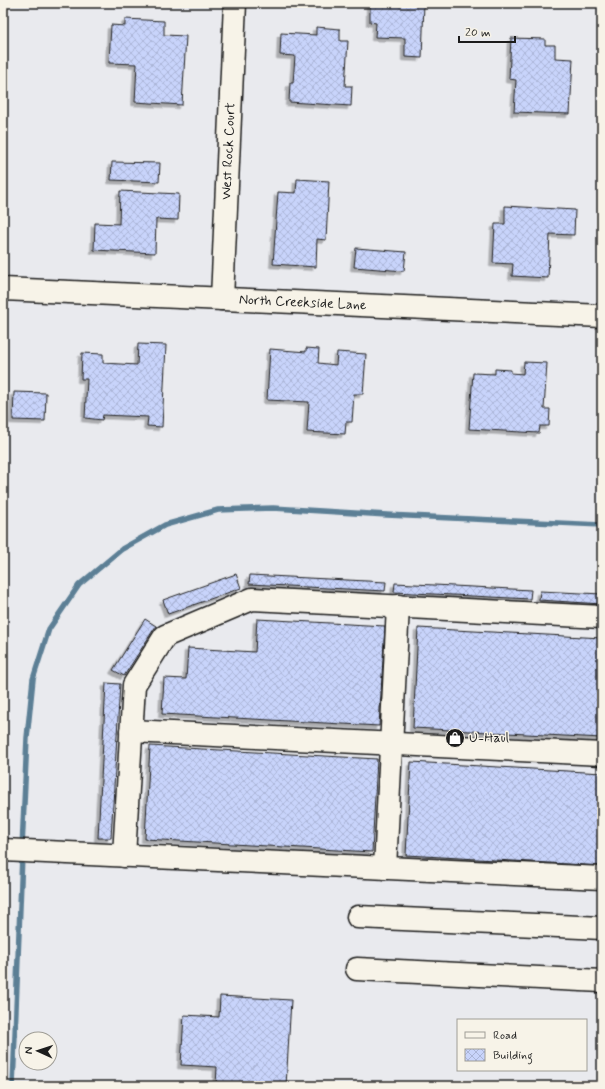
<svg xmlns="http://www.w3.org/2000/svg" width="605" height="1089" font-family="Mynerve,sans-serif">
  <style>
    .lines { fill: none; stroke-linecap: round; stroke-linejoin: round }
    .stream { stroke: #5b7f95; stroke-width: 5.5 }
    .building { fill: url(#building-cross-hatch); stroke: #1c1c1c; filter: url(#shadow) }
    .minor-casing { stroke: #1c1c1c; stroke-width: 25 }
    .minor { stroke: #f7f3e8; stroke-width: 22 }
    .labels { text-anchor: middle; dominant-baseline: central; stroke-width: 3; stroke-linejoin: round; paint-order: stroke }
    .street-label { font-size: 14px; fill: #1c1c1c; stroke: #f7f3e8 }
    .poi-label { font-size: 14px; fill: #1c1c1c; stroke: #f7f3e8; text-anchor: start }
  </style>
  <defs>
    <pattern id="building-cross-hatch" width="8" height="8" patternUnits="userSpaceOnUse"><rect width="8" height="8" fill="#c8d4fb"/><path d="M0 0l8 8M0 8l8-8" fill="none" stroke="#abb5d7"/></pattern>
    <filter id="shadow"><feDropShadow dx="-3.5" dy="3.5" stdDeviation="0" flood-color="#0004"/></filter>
  </defs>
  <rect width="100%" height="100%" fill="#e9eaee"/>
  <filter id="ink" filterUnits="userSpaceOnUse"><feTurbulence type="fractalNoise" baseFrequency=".025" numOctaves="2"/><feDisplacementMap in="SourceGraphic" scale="8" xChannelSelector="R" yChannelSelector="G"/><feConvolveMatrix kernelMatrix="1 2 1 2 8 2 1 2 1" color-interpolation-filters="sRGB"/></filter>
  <g filter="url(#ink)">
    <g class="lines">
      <g class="stream">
        <polyline points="22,848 27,738 33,679 49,629 79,585 122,549 165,525 218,510 273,508 387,515 602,525"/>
        <polyline points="13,1086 22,856"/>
      </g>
    </g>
    <g class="building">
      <polygon points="370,3 424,3 422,58 405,57 405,38 375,37 376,23 370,22"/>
      <polygon points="125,19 164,21 164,35 186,36 182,105 135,102 137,64 109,63 111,25 125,26"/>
      <polygon points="316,27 340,29 340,41 348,41 345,86 352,86 351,106 289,102 290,83 293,83 295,56 280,55 281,33 316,35"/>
      <polygon points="511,38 545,39 545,45 555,45 555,58 573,59 570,114 514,112 516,80 509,79"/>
      <polygon points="112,162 160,163 159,182 111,180"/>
      <polygon points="297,179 329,181 326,240 317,239 316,267 273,264 278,192 296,193"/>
      <polygon points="120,191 179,194 178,220 156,219 155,253 94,250 95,223 119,224"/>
      <polygon points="505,206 575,210 574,235 550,234 548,278 512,276 513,264 493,263 495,224 505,224"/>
      <polygon points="356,248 406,252 404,271 354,267"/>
      <polygon points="138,344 166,345 162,427 147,426 148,417 103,415 102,420 85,418 87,379 81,379 82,353 103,354 103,363 137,365"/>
      <polygon points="306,348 319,349 318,363 336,365 337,352 366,354 363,394 354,394 352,422 346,422 345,434 307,432 309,402 267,400 270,349 306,352"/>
      <polygon points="524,362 547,363 544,409 550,409 549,426 540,426 539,433 469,429 473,373 495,374 495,369 511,370 511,373 523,374"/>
      <polygon points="14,392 46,393 45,421 13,420"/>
      <polygon points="236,574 241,588 168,614 163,600"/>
      <polygon points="250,575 386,582 385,591 249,584"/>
      <polygon points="395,583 531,590 530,599 394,592"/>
      <polygon points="540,591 602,594 602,604 539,600"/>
      <polygon points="145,619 156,626 124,676 113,670"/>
      <polygon points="257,619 385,626 379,726 162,714 164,678 186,679 188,648 255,652"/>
      <polygon points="418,628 602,638 602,738 413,728"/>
      <polygon points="106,683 120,684 111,838 98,838"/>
      <polygon points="150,746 377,759 372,852 145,839"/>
      <polygon points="411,762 602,773 602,866 406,855"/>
      <polygon points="220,996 291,1000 286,1086 216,1086 217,1067 181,1065 184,1015 219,1017"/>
    </g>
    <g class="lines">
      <g class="minor-casing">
        <g id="minor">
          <path id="s1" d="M3,289l599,27"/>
          <path id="s2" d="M222,299l13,-296"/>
          <polyline points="131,731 602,754"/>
          <polyline points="3,850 602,878"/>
          <polyline points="124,856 134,685 165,636 252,599 602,617"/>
          <polyline points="385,868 398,606"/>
          <polyline points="358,917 602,928"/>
          <polyline points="357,969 602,981"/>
        </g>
      </g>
      <use href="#minor" class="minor"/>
    </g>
  </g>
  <defs>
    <g id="shop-disc" transform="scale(1)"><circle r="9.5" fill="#1c1c1c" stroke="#f7f3e8"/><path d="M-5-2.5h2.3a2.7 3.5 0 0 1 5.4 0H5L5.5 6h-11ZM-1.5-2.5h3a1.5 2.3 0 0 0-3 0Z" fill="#fff"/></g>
  </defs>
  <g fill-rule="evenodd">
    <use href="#shop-disc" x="455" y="738"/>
  </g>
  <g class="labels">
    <g class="street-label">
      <text stroke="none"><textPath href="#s2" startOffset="148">West Rock Court</textPath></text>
      <text stroke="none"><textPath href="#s1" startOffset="300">North Creekside Lane</textPath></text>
    </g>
    <g class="poi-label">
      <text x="469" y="738">U-Haul</text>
    </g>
  </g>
  <rect width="605" height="1089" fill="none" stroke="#f7f3e8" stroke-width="16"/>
  <rect x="8" y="8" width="589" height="1073" fill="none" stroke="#1c1c1c" stroke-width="1.5" filter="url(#ink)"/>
  <rect x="457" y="1019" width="130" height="52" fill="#f7f3e8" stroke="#9f9d96"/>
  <rect x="465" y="1032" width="20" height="6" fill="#f7f3e8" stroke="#9f9d96"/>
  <text x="493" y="1039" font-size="12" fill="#1c1c1c">Road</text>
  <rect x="465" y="1049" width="20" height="12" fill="url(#building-cross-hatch)" stroke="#9f9d96"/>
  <text x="493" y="1059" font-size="12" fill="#1c1c1c">Building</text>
  <g transform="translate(38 1051) rotate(273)"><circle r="19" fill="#f7f3e8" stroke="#9f9d96"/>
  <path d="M0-3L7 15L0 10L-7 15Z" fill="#1c1c1c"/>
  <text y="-6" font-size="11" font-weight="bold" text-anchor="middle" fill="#1c1c1c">N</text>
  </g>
  <path d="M459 36v6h56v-6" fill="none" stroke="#1c1c1c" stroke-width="2"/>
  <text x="465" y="36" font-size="12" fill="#1c1c1c" stroke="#f7f3e8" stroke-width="3" paint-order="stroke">20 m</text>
</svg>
